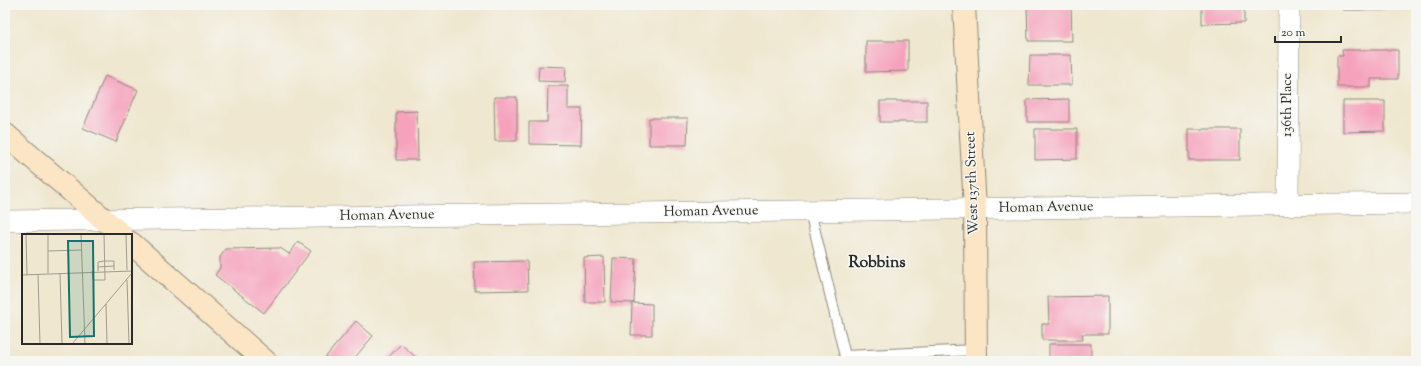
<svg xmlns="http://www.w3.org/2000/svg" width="1421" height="366" font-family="'Sorts Mill Goudy',serif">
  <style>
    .building { fill: #f6a2bd }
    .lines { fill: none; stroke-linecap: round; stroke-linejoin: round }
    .lane-casing { stroke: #8d897d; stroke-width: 12 }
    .street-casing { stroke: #8d897d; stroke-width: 22 }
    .secondary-casing { stroke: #8d897d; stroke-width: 24 }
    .lane { stroke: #fff; stroke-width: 10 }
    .street { stroke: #fff; stroke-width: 21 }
    .secondary { stroke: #fce5c4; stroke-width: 22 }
    .labels { text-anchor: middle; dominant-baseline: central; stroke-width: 3; stroke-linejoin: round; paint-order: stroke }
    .street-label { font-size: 14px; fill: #2b2b2b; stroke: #f6f6f2 }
    .quarter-label { font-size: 16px; font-weight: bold; fill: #2b2b2b; stroke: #f6f6f2 }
    .inset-road { fill: none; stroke: #a19c8d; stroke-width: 1 }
    .view { fill: #0f766e; fill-opacity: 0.15; stroke: #0f766e; stroke-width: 2 }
    .inset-edge { fill: none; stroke: #2b2b2b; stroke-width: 2 }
  </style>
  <rect width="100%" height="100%" fill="#f6f6f2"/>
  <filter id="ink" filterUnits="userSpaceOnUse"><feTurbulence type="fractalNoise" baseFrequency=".025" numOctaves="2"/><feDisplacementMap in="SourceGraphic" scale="8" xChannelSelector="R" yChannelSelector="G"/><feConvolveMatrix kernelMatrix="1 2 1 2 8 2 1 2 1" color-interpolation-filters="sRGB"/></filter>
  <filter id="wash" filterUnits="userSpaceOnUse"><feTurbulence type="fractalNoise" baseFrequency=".012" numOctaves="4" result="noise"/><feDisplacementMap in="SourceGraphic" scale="16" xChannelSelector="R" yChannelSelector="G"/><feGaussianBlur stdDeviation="0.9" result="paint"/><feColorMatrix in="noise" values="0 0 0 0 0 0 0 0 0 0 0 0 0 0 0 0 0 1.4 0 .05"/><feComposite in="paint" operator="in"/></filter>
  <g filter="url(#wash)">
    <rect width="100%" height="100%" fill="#efe7cf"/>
    <g id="blocks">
      <g class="building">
        <rect x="524" y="5" width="28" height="3"/>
        <polygon points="1027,5 1071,5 1072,41 1028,41"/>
        <polygon points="1202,5 1244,5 1244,23 1202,24"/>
        <rect x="1343" y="5" width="42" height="5"/>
        <polygon points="866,41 908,41 908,71 866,72"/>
        <polygon points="1342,50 1398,50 1398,79 1371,79 1371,87 1337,87 1337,56 1343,56"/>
        <polygon points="1030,55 1071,55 1072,85 1029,85"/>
        <polygon points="539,66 566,67 565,82 538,81"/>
        <polygon points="105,76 138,90 116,142 83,128"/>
        <polygon points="548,86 568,86 568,109 582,109 581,145 529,144 529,122 547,122"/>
        <polygon points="494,97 517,97 517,141 495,141"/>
        <polygon points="1069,99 1069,122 1027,122 1027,100"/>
        <rect x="880" y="101" width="47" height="21"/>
        <polygon points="1343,101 1385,101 1385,131 1343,132"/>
        <polygon points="417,111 418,160 396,160 396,112"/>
        <polygon points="649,118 688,118 687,145 649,145"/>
        <polygon points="1035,129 1077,129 1077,159 1035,160"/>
        <rect x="1189" y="129" width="51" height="31"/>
        <polygon points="298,242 311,251 264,313 215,275 220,268 220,257 226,249 280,248 289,254"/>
        <polygon points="604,257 605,302 585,302 584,258"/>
        <polygon points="613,258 636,259 634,303 611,302"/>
        <polygon points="527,261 528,290 475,291 474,262"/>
        <polygon points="1108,296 1108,334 1082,334 1083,340 1042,340 1042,324 1049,324 1048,297"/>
        <polygon points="632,303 652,304 652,335 631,335"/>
        <polygon points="356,321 373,336 352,361 324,361 323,360"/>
        <polygon points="401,344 420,361 385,361"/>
        <rect x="1049" y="344" width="42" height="17"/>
      </g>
    </g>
  </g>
  <g filter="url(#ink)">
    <use href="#blocks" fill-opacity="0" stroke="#8d897d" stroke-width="1"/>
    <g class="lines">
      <g class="lane-casing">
        <g id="lane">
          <polyline points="810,211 845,356"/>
          <polyline points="843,361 845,356 976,350"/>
        </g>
      </g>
      <g class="street-casing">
        <g id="street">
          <polyline points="1288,204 1289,5"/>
          <polyline points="5,221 1416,203"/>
        </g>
      </g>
      <g class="secondary-casing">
        <g id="secondary">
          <polyline points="964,5 975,209 976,361"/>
          <polyline points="5,134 122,235"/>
          <polyline points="131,243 265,361"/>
        </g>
      </g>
      <use href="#lane" class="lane"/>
      <use href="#street" class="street"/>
      <use href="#secondary" class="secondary"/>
    </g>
  </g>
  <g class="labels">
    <g class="street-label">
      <text transform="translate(1288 105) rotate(-90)">136th Place</text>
      <text transform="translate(973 183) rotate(-92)">West 137th Street</text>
      <text transform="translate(1046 208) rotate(-1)">Homan Avenue</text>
      <text transform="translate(711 212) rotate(-1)">Homan Avenue</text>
      <text transform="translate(387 216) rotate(-1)">Homan Avenue</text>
    </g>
    <g class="quarter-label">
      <text x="877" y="263">Robbins</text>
    </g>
  </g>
  <g transform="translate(22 234)">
    <rect width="110" height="110" fill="#efe7cf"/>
    <path class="inset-road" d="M4,0l1,41M26,0v39M59,0l4,110M104,0l1,36M26,17l34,-1M83,27h9v9M76,33l16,-1M70,37l1,9h12l-1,-46M76,37v-9l6,-1M38,39l2,71M16,40l2,70M0,41l110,-4M105,46l2,64M84,70l1,40M50,110l60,-71"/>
    <path class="view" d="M46,7h25l1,95 -24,1z"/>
    <rect width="110" height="110" class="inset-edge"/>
  </g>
  <rect width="1421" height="366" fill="none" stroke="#f6f6f2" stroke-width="20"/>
  <path d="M1275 36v6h66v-6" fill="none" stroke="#2b2b2b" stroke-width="2"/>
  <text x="1281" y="36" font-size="12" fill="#2b2b2b" stroke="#f6f6f2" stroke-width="3" paint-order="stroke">20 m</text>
</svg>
